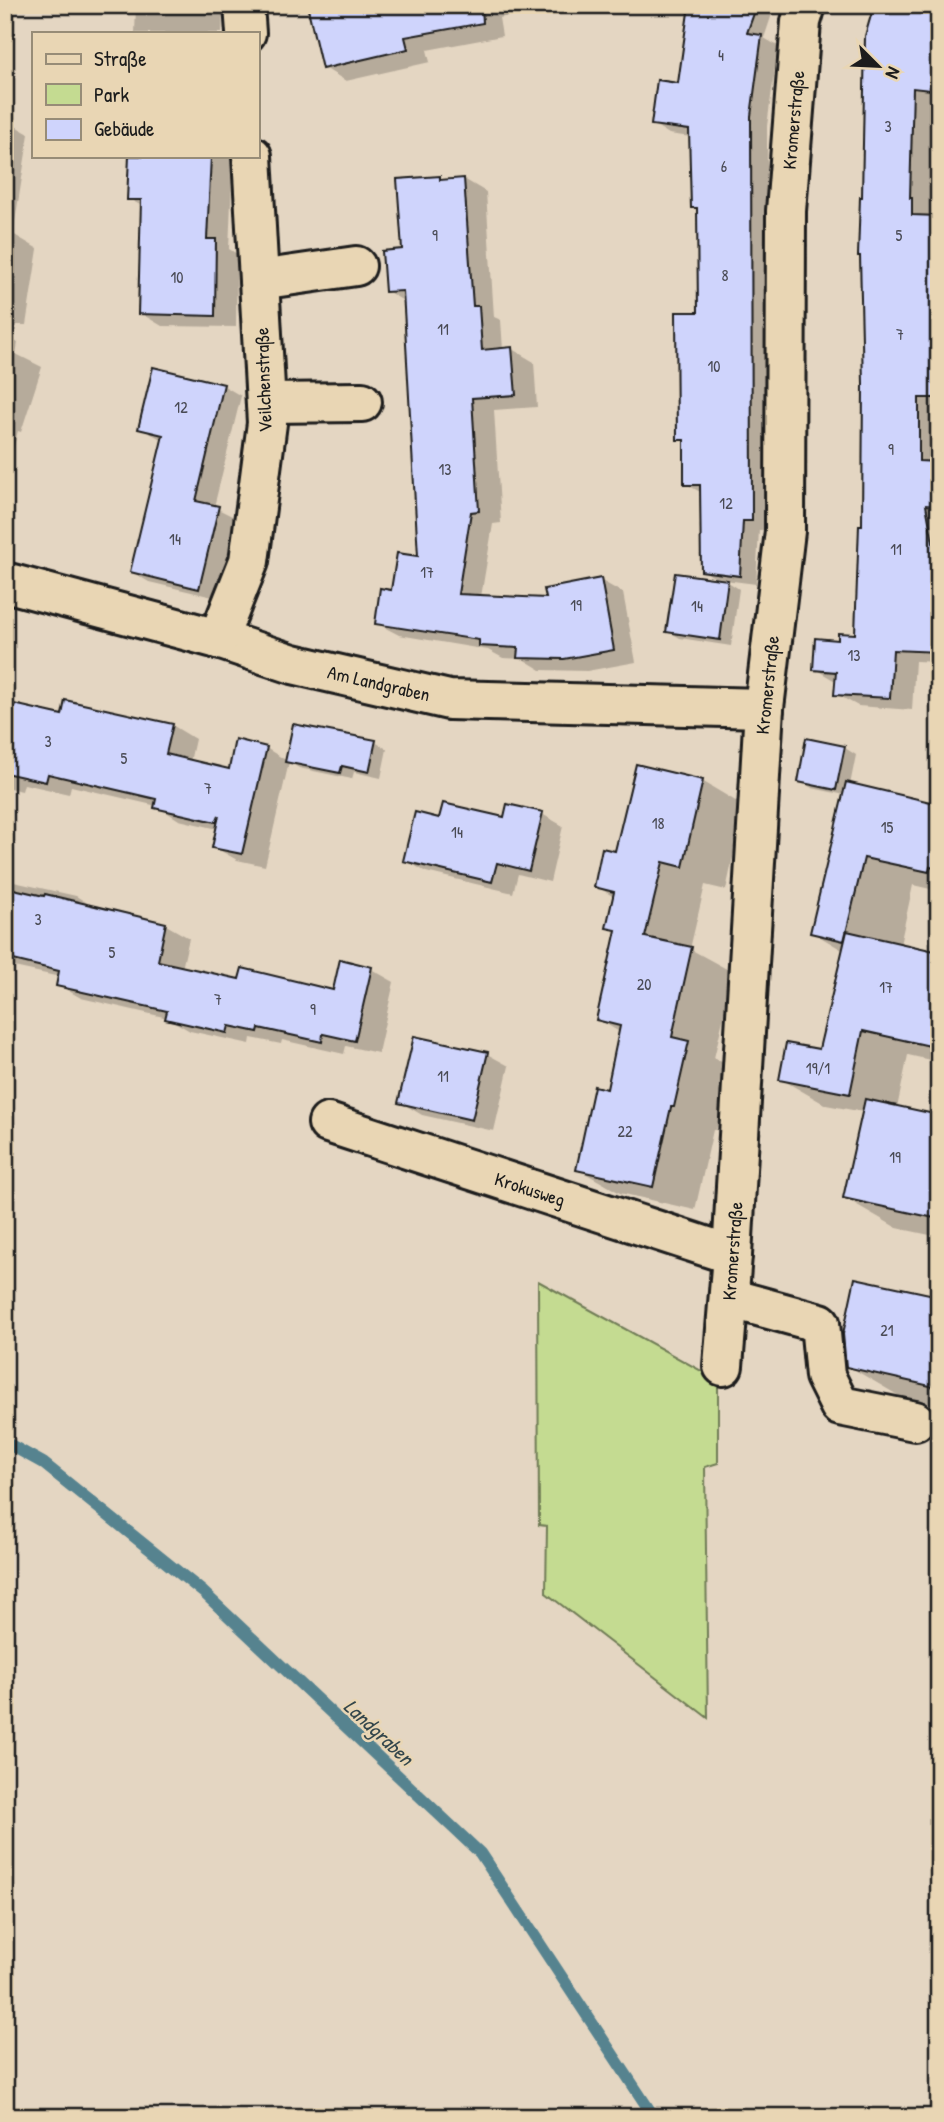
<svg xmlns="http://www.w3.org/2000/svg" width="944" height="2122" font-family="'Patrick Hand',sans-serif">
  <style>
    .green { fill: #c4db91; stroke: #707c56; stroke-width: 2 }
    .shadow { fill: #0003 }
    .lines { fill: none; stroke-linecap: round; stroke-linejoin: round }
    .stream { stroke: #56838f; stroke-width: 12 }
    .building { fill: #cfd4fc; stroke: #1c1c1c; stroke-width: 2 }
    .minor-casing { stroke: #1c1c1c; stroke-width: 44 }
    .minor { stroke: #e9d6b4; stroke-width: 38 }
    .labels { text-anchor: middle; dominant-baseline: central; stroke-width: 5; stroke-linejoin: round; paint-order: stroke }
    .number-label { font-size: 16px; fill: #494a54 }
    .street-label { font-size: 19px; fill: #1c1c1c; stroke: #e9d6b4 }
    .water-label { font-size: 21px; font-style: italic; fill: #34474c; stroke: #e9d6b4 }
  </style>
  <rect width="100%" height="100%" fill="#e4d6c2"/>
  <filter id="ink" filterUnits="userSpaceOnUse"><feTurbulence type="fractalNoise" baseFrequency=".0143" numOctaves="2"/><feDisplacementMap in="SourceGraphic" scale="14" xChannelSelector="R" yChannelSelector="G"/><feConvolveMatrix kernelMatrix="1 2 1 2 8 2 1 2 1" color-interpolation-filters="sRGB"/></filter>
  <g filter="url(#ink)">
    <polygon class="green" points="538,1281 718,1380 718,1463 705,1467 708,1718 546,1593 547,1526 539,1525"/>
    <g class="shadow">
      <polygon points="136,5 223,5 222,33 135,33"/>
      <polygon points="309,5 519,5 521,14 499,18 502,36 427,50 430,62 346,81 323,67"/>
      <polygon points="714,5 775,5 764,38 778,46 767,126 768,530 759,530 756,584 725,580 739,589 731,646 680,638 668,631 721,581 702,570 702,493 686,484 686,443 679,439 699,314 699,210 692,207 691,137 669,134 653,124 680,85"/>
      <polygon points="939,5 939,100 934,99 932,211 934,217 939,217 939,662 915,661 912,710 858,706 836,694 837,682 815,669 839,642 856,635 864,527 864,384 860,255"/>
      <polygon points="5,20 11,23 5,63"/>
      <polygon points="5,120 29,134 13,234 38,249 26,325 5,325"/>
      <polygon points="130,156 233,156 229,249 237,254 236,327 162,326 140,313 142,206 129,199"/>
      <polygon points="439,178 445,181 464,179 486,192 494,317 501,320 503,350 512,349 534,362 537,407 494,410 501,523 493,524 481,597 548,600 600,580 623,593 636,662 587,671 541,670 523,659 503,658 488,650 399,635 376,623 392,592 420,558 405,302 387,291"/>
      <polygon points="5,336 18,343 16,354 42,367 21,432 18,431 5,478"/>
      <polygon points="154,369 224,386 241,396 214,507 236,518 217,598 149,582 132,572 163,440 140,428"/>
      <polygon points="5,704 63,717 172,725 195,739 190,762 230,771 266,748 287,761 375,742 387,749 381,778 354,772 352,779 299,768 289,762 265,866 237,860 214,847 218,829 179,820 157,806 71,786 69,794 24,784 22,791 5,787"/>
      <polygon points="845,748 856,755 850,785 939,806 939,891 913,885 900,945 939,954 939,1062 908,1055 897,1108 939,1117 939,1237 897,1228 845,1198 863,1112 826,1105 781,1079 821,1051 844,951 812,932 845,795 812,788 800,781"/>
      <polygon points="702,781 744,806 726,890 705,885 690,949 734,973 714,1058 731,1067 716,1130 713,1130 695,1210 620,1193 578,1169 608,1091 621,1033 598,1019 617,932 608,927 614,897 596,886 617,853"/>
      <polygon points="542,814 563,826 550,882 518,874 513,893 426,872 405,860 440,820 505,819"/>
      <polygon points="5,880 76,896 95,908 166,925 189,938 182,969 241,982 335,992 371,969 394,982 378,1053 346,1046 344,1054 282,1040 281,1044 251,1038 250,1044 190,1031 168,1018 81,998 58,985 60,977 5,965"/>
      <polygon points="487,1054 509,1066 494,1131 422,1115 400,1102"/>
      <polygon points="939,1298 939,1405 901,1397 848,1366"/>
    </g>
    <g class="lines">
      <polyline class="stream" points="5,1442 43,1463 203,1592 480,1853 654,2117"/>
    </g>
    <g class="building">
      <polygon points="307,5 482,5 483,23 405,37 408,49 322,69"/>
      <polygon points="689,5 757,5 747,33 762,35 751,116 752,521 743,521 740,576 701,571 700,485 684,485 684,440 677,440 676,312 698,312 697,208 691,208 689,130 651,125 657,80 678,83"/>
      <polygon points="874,5 939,5 939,91 913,88 910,198 912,198 912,215 939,216 939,398 919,398 919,461 939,462 939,506 926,505 939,575 939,652 893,650 890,698 834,695 836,672 813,670 815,638 838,640 838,633 855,634 859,525 862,525 863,384 860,256 858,256 860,197 862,197 865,36"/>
      <polygon points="129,156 211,156 207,239 216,239 215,316 138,314 141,200 127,200"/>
      <polygon points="440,176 440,180 464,178 473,306 479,306 482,350 512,347 516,395 472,398 479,511 471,512 458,594 546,598 544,589 601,578 614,650 564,659 517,658 518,648 479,646 479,640 375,624 380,588 391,590 397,553 418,556 403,291 385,292 382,251 402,249 397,179"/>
      <polygon points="153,367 224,384 196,501 219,506 199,589 130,572 163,435 138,429"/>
      <polygon points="675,573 728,580 720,640 666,632"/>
      <polygon points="65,700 173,724 166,754 229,769 235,739 267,747 242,854 212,848 219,815 216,822 154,808 156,799 48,774 46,782 5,773 5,702 62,715"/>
      <polygon points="293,724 376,740 369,772 342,766 340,773 285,762"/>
      <polygon points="806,738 845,746 836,790 798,782"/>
      <polygon points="636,764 703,780 683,867 663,862 645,937 692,947 672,1037 689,1041 674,1107 671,1107 653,1187 576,1170 594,1086 607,1089 620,1026 596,1020 616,930 606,928 614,892 594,887 602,848 615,851"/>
      <polygon points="846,782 939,804 939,869 930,867 929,872 864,858 844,941 810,933"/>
      <polygon points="443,803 504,817 507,804 543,812 529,871 497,863 492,882 403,861 415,812 439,818"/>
      <polygon points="5,887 44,896 45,894 166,923 158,961 239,979 242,968 333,990 340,959 372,967 355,1041 323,1034 322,1042 259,1028 258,1032 229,1026 227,1033 165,1019 167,1011 56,986 59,971 5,958"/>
      <polygon points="847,931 939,952 939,1048 863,1031 850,1094 779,1080 786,1043 819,1049"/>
      <polygon points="414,1036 488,1052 472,1120 398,1103"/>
      <polygon points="865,1099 939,1115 939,1219 843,1198"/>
      <polygon points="855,1278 939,1296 939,1388 846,1367 843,1334"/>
    </g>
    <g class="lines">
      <g class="minor-casing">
        <g id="minor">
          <polyline points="244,5 246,33"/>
          <polyline points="259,280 356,266"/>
          <polyline points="266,403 362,402"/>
          <polyline points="5,582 218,639 293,664 449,700 764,708"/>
          <polyline points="218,639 249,561 267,423 252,156"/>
          <polyline points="328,1123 732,1255"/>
          <polyline points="729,1298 820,1323 825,1376 840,1406 915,1421"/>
          <polyline points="723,1366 732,1255 764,708 785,531 786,211 801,22 806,5"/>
        </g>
      </g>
      <use href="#minor" class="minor"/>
    </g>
  </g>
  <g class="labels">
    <g class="number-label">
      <text x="721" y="55">4</text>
      <text x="888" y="126">3</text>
      <text x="724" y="166">6</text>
      <text x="435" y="235">9</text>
      <text x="899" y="235">5</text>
      <text x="725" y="275">8</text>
      <text x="177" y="277">10</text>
      <text x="443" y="329">11</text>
      <text x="900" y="334">7</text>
      <text x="714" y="366">10</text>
      <text x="181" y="407">12</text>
      <text x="891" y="449">9</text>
      <text x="445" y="469">13</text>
      <text x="726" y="503">12</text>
      <text x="175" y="539">14</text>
      <text x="896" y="549">11</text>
      <text x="427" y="572">17</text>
      <text x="576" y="605">19</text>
      <text x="697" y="606">14</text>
      <text x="854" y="655">13</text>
      <text x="48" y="741">3</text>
      <text x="124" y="758">5</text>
      <text x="208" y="788">7</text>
      <text x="658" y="823">18</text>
      <text x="887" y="827">15</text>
      <text x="457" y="832">14</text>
      <text x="38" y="919">3</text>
      <text x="112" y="952">5</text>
      <text x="644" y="984">20</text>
      <text x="886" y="987">17</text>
      <text x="218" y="999">7</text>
      <text x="313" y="1009">9</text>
      <text x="818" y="1068">19/1</text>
      <text x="443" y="1076">11</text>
      <text x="625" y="1131">22</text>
      <text x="895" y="1157">19</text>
      <text x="887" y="1330">21</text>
    </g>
    <g class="street-label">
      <text transform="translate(793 120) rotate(-85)">Kromerstraße</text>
      <text transform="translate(263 380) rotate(-92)">Veilchenstraße</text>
      <text transform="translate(379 683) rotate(13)">Am Landgraben</text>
      <text transform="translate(767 685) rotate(-84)">Kromerstraße</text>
      <text transform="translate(530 1189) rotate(18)">Krokusweg</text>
      <text transform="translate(732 1251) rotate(-86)">Kromerstraße</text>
    </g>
    <g class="water-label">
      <text transform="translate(379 1732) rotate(43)">Landgraben</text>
    </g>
  </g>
  <rect width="944" height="2122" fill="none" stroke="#e9d6b4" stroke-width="28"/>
  <rect x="14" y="14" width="916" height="2094" fill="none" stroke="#1c1c1c" stroke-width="2.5" filter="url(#ink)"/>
  <rect x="32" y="32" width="228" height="126" fill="#e9d6b4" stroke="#978c77" stroke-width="2"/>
  <rect x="46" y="54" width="35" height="10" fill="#e9d6b4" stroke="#978c77" stroke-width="2"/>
  <text x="94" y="66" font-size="21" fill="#1c1c1c">Straße</text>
  <rect x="46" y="84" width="35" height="21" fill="#c4db91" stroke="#978c77" stroke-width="2"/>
  <text x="94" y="102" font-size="21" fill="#1c1c1c">Park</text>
  <rect x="46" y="119" width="35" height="21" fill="#cfd4fc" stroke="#978c77" stroke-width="2"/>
  <text x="94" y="136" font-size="21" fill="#1c1c1c">Gebäude</text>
  <g transform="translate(878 66) rotate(114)" stroke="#e9d6b4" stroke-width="5" paint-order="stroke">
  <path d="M0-5L12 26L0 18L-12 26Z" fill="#1c1c1c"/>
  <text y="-10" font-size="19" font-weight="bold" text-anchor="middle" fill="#1c1c1c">N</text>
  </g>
</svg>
